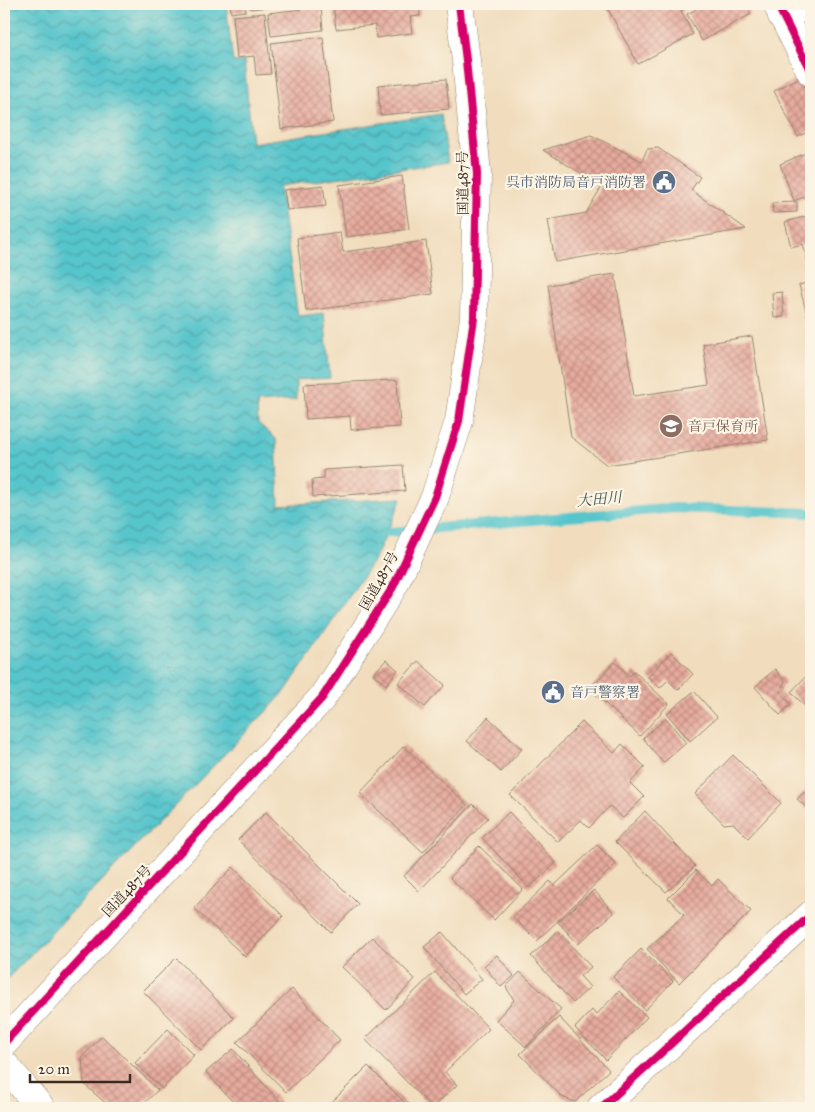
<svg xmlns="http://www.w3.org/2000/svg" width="815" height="1112" font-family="'IM FELL Great Primer','Noto Serif JP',serif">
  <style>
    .water { fill: url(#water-waves); stroke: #497875 }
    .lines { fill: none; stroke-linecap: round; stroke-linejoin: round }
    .stream { stroke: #57c5cc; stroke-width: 10 }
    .building { fill: url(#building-cross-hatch) }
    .minor-casing { stroke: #96846e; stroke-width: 29 }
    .highway-casing { stroke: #96846e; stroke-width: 29 }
    .minor { stroke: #fff; stroke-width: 28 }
    .highway { stroke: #fff; stroke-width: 28 }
    .cycleway-casing { stroke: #fcf5e5; stroke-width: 11 }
    .cycleway { stroke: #d6006c; stroke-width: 8 }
    .labels { text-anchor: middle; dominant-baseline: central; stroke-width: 4.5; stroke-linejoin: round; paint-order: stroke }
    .service-label { font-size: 14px; fill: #4e5e75; stroke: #fcf5e5; text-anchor: end }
    .street-label { font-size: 14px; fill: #3b2a1e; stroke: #fcf5e5 }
    .education-label { font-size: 14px; fill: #785e54; stroke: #fcf5e5; text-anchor: start }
    .water-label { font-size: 15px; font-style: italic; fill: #435852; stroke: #fcf5e5 }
  </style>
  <defs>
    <pattern id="water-waves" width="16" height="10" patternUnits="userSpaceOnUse" patternTransform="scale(1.25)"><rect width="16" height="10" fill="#57c5cc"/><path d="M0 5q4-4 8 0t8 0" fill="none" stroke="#49a0a5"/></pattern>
    <pattern id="building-cross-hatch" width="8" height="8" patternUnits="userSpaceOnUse" patternTransform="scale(1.25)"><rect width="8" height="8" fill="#e7ab9e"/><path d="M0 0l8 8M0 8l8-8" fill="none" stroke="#bc8b80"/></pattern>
  </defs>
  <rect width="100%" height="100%" fill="#fcf5e5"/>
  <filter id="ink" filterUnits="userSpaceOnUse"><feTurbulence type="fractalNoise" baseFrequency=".02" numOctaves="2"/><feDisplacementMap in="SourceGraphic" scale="10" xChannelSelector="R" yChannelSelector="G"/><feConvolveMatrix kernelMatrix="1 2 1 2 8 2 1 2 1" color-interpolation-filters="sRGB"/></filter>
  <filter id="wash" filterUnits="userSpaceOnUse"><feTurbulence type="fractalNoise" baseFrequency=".0096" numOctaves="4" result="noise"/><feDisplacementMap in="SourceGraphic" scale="20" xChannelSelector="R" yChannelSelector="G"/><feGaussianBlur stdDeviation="1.12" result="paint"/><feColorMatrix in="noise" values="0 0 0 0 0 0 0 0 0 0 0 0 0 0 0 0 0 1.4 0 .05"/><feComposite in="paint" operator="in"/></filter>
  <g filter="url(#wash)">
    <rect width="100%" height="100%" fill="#f1ddbe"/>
    <polygon class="water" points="4,4 226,4 233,62 244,61 252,143 441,114 448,162 279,186 298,316 324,313 330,378 296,380 296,400 257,403 258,423 276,439 279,505 402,498 376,557 284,693 4,982"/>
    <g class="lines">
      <polyline class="stream" points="390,532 676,508 811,513"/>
    </g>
    <g id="blocks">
      <g class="building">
        <polygon points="230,4 245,4 246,11 231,13"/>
        <polygon points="250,4 285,4 285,5 251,9"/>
        <polygon points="333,4 419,4 420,16 410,17 412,33 376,38 375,25 336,29"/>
        <polygon points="605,4 689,4 690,6 681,11 693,34 638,64"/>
        <polygon points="698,4 746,4 751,14 702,41 687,14 700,7"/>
        <polygon points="321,7 323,30 271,36 268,13"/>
        <polygon points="265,13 271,74 256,75 254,56 237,58 233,16"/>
        <polygon points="323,37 333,122 281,129 271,43"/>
        <polygon points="800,77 811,100 811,130 798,137 774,91"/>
        <polygon points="446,79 449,109 380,115 378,85"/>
        <polygon points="591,135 642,161 647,149 658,148 700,177 691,190 746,229 555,262 548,220 586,213 602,186 543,150"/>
        <polygon points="806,153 811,167 811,194 794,201 780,164"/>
        <polygon points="402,176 409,229 346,237 339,185"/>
        <polygon points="323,185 326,206 287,210 284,190"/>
        <polygon points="797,202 797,212 773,213 772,203"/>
        <polygon points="811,215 811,275 803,244 791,247 785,222"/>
        <polygon points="340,232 343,252 426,241 433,294 306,311 297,238"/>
        <polygon points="615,274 634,396 709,385 703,344 752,336 768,440 607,465 571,437 548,285"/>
        <polygon points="811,282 811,317 808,318 799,285"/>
        <polygon points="782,292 784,317 774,318 772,293"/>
        <polygon points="397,380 400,427 351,430 350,416 306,419 304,384"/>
        <polygon points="403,465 405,491 313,497 312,480 324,479 324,470"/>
        <polygon points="671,652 693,674 678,690 668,680 660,688 648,677"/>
        <polygon points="386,660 398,670 386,685 373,674"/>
        <polygon points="418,661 445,685 425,707 398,683"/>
        <polygon points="615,662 630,676 634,671 669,704 640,736 590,689"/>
        <polygon points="775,669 785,681 780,692 791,704 780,715 755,687"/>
        <polygon points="811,671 811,712 791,692"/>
        <polygon points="694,691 717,717 690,741 667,714"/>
        <polygon points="488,717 522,749 501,772 467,741"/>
        <polygon points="666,718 686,743 663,763 643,738"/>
        <polygon points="811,719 811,734 807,729"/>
        <polygon points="582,722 614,753 622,744 645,767 630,783 644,797 623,818 610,806 589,828 581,820 558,842 510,795"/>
        <polygon points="404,746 467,805 423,852 360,793"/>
        <polygon points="733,755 781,803 748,838 733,823 724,824 695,794"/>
        <polygon points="811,785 811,812 797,799"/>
        <polygon points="473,804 488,818 419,891 404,876"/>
        <polygon points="645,811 695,866 666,892 615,842"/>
        <polygon points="266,812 358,904 331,932 238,840"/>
        <polygon points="509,812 556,863 529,888 482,838"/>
        <polygon points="597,845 616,864 537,941 513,917 550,881 554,886"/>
        <polygon points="479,846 523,889 494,920 450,878"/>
        <polygon points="233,867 283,916 245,957 194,908"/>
        <polygon points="696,870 712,886 718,879 751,911 679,983 647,949 684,915 668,898"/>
        <polygon points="594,890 614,913 578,944 558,922"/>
        <polygon points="558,931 591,967 580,976 590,987 573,1003 531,956"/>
        <polygon points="442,932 482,979 464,994 424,947"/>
        <polygon points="372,937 415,979 386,1010 342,967"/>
        <polygon points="641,949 673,981 645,1010 613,977"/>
        <polygon points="497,955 514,976 501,987 484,966"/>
        <polygon points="176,958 234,1018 201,1050 143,991"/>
        <polygon points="435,972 489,1029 445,1072 457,1085 432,1108 365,1039"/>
        <polygon points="520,972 561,1009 526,1047 496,1020 514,1000 506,987"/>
        <polygon points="292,989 340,1040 286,1092 237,1042"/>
        <polygon points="619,991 647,1017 606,1060 575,1028 592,1010 596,1015"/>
        <polygon points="559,1017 609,1070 575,1102 562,1097 520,1054"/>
        <polygon points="168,1029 194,1055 162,1089 135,1063"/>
        <polygon points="102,1036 158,1090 139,1108 111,1108 84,1084 82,1057"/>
        <polygon points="233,1049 285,1108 238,1108 206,1072"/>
        <polygon points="368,1066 410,1108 326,1108"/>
      </g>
    </g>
  </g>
  <g filter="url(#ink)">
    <use href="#blocks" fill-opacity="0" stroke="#96846e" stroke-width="1"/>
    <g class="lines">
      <g class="minor-casing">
        <g id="minor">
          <polyline points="777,4 811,72"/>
          <polyline points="782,16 811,4"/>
          <polyline points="4,1064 41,1108"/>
          <polyline points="601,1108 811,915"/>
        </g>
      </g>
      <g class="highway-casing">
        <polyline id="highway" points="4,1043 322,698 393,587 435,497 459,421 474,318 477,174 466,60 459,4"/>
      </g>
      <use href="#minor" class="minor"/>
      <use href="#highway" class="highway"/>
      <g class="cycleway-casing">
        <g id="cycleway">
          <polyline points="777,4 811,72"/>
          <polyline points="4,1043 322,698 393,587 435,497 459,421 474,318 477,174 466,60 459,4"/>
          <polyline points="601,1108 811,915"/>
        </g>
      </g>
      <use href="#cycleway" class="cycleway"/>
    </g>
  </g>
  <defs>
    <g id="civic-disc" transform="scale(1.25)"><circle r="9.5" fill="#5c6f8a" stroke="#fcf5e5"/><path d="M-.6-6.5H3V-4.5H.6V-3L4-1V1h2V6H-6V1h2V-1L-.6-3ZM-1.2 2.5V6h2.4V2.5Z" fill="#fff"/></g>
    <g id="school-disc" transform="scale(1.25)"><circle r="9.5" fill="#8d6e63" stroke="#fcf5e5"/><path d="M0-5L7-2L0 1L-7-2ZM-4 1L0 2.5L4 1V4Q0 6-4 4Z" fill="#fff"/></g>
  </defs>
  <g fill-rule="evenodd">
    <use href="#civic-disc" x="664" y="182"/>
    <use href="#school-disc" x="671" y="426"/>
    <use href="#civic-disc" x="553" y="692"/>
  </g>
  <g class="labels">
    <g class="service-label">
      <text x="646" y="182">呉市消防局音戸消防署</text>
      <text x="570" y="692" text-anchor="start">音戸警察署</text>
    </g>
    <g class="street-label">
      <text transform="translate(463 183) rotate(-91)">国道487号</text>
      <text transform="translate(379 581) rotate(-61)">国道487号</text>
      <text transform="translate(127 891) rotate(-47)">国道487号</text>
    </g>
    <g class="education-label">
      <text x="688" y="426">音戸保育所</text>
    </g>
    <g class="water-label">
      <text transform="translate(599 499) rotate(-5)">大田川</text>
    </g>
  </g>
  <rect width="815" height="1112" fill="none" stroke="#fcf5e5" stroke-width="20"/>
  <path d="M30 1074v8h100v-8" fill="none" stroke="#3b2a1e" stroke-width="2.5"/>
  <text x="38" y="1074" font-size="15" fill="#3b2a1e" stroke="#fcf5e5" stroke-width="4" paint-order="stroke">20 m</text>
</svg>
